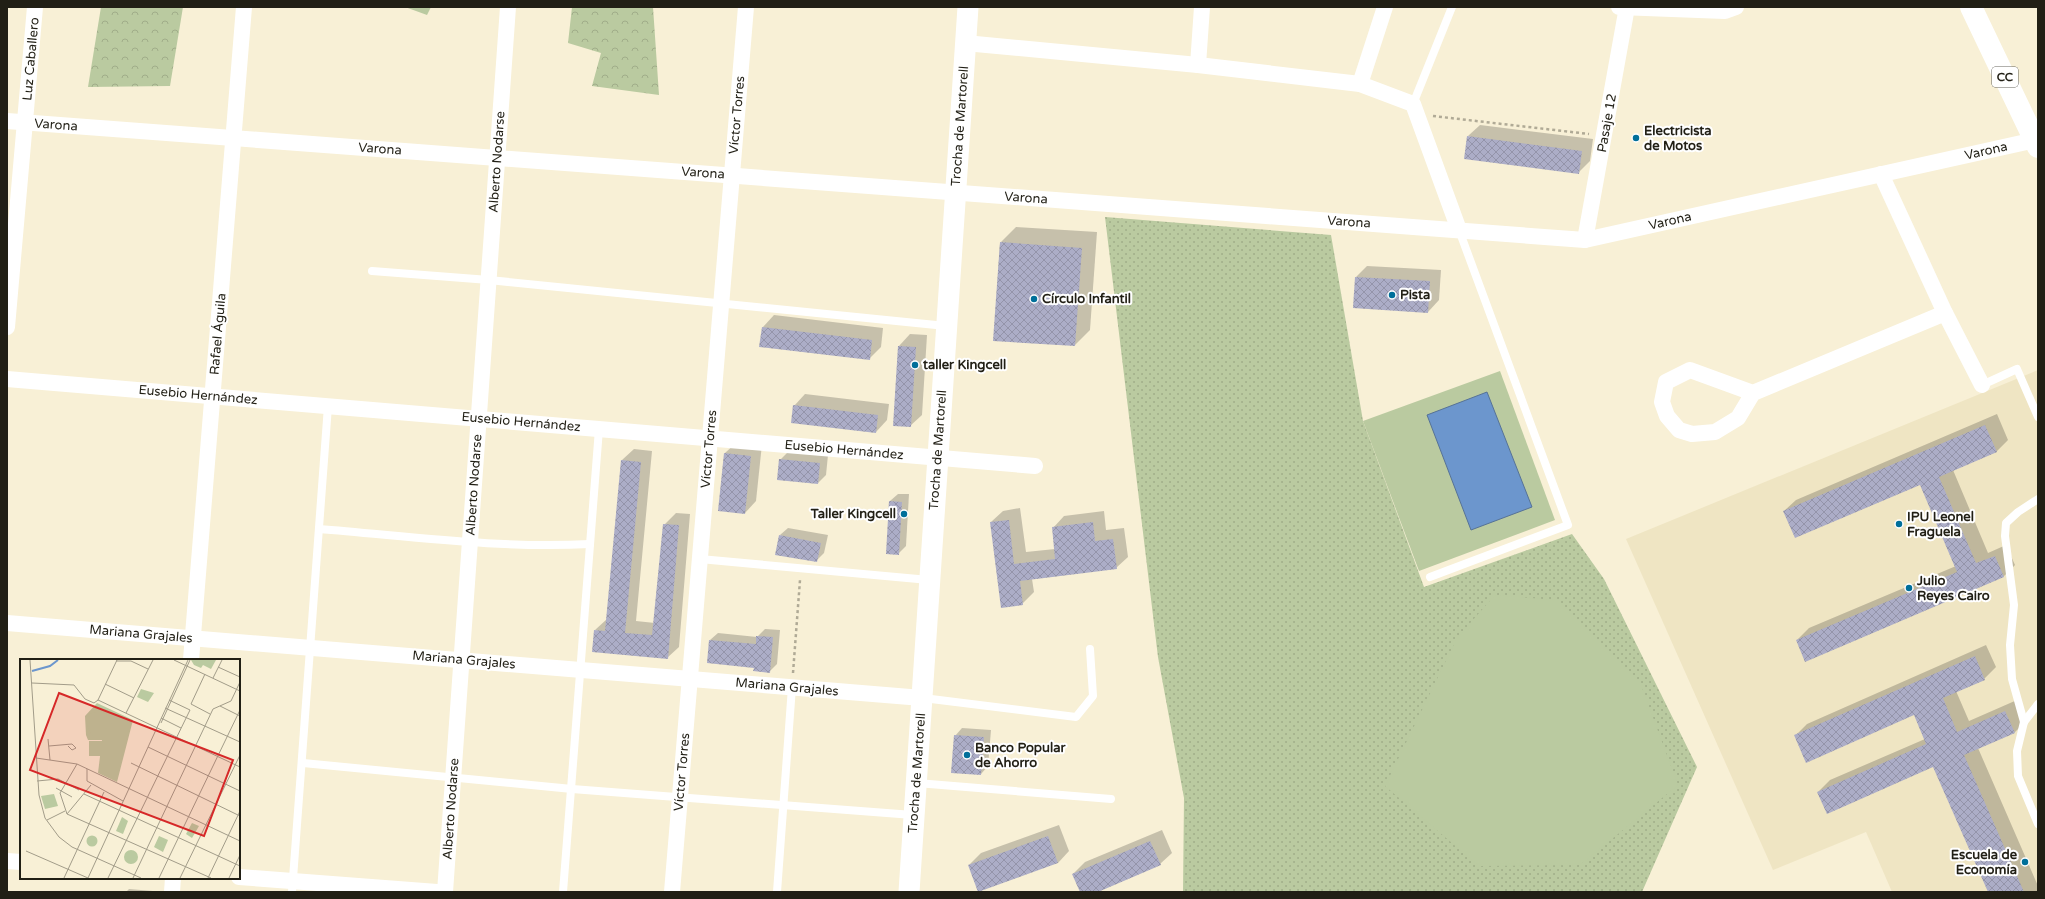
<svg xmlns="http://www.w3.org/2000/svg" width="2045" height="899" font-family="'Varela Round',sans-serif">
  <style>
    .built { fill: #efe5c3 }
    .green { fill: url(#green-dots) }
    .forest { fill: url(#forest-crowns) }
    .pitch { fill: #bacaa0 }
    .water { fill: #6c96cd; stroke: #567296 }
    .shadow { fill: #0003 }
    .building { fill: url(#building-cross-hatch) }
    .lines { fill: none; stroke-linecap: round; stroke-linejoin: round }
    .path { stroke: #b0aa96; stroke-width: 2.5; stroke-dasharray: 3 3; stroke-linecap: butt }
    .service { stroke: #fff; stroke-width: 8 }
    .minor { stroke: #fff; stroke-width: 16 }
    .tertiary { stroke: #fff; stroke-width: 21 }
    .primary { stroke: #fff; stroke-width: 22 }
    .poi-dot { fill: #006f9a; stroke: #fff; stroke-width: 1.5 }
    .labels { text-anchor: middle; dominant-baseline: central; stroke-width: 4; stroke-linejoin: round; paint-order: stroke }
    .shield { fill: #fff; stroke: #64625b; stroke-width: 1 }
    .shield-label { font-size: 12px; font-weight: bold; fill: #211f15 }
    .street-label { font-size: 13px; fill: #211f15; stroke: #fff }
    .poi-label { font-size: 13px; font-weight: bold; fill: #211f15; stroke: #fff; text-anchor: start }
    .inset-river { fill: none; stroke: #6c96cd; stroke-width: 2 }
    .inset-road { fill: none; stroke: #a29c89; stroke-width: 1 }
    .view { fill: #d62828; fill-opacity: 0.15; stroke: #d62828; stroke-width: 2 }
    .inset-edge { fill: none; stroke: #211f15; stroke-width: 2 }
  </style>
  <defs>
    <pattern id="green-dots" width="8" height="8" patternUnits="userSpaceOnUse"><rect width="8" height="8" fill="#bacaa0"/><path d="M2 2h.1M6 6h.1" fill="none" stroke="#a0ad89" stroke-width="1.8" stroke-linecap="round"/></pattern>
    <pattern id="forest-crowns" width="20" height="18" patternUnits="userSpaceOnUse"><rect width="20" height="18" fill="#bacaa0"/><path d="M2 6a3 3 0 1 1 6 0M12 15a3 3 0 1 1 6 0" fill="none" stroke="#a0ad89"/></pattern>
    <pattern id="building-cross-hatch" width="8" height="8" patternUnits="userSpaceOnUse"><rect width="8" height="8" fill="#acadc7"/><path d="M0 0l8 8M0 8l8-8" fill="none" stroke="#9494aa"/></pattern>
  </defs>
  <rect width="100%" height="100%" fill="#f8f0d6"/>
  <polygon class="built" points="2038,370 2038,892 1892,892 1866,832 1773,870 1626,539"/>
  <polygon class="green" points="1105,217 1331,235 1363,421 1424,587 1572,534 1604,579 1697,767 1642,892 1183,892 1184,798 1158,657"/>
  <g class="forest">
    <polygon points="101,7 183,7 170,86 88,87"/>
    <polygon points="405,7 431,7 427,15"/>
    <polygon points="572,7 653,7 659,95 592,86 601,53 568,43"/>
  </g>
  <g class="pitch">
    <polygon points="1500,371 1555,520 1419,571 1363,421"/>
    <polygon points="1495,595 1556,600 1641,685 1678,785 1580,865 1479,866 1385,786 1457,638"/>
  </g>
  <polygon class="water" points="1487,392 1532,507 1471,530 1427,415"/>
  <g class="shadow">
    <polygon points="1480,125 1593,139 1590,161 1578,173 1468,136"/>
    <polygon points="1016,227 1097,232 1090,330 1075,345 994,340 1000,243"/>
    <polygon points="1367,266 1441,270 1439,300 1428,312 1356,277"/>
    <polygon points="774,315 883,328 881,347 869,359 760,346 763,327"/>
    <polygon points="910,334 927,335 922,415 910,426 894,425 899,346"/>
    <polygon points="805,394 889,404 887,420 876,432 794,406"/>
    <polygon points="1997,414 2008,440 1996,452 1953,470 1988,553 2006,545 2015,565 2003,577 1797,640 1809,628 1956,566 1921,483 1784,511 1796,500"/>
    <polygon points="737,442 762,444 756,501 745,513 725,453"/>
    <polygon points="634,449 652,451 636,621 655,623 664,525 676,513 690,514 679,647 667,658 595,630 607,619 622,460"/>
    <polygon points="788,452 828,455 826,475 818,483 778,479 780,460"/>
    <polygon points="898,494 909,494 906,546 898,554 890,501"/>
    <polygon points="1020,508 1026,552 1055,549 1053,528 1064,516 1104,511 1106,530 1124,528 1128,557 1116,568 1032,579 1034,592 1022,604 991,522 1003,511"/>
    <polygon points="788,528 828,535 824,553 816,561 780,535"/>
    <polygon points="765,629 780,630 777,664 769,672 755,667 710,640 718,633 757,637"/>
    <polygon points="1986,645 1996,667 1984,679 1956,691 1969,721 2017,700 2026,721 2015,732 1978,748 2038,886 2038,892 1989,892 1934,766 1818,792 1830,780 1925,739 1914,714 1796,735 1807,724"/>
    <polygon points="962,728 991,730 988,766 981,774 955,736"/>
    <polygon points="1059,825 1069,851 1058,863 969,865 981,853"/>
    <polygon points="1162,830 1172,853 1160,864 1095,892 1081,892 1073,874 1085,862"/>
    <polygon points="129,889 153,891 153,892 126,892"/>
  </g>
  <g class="building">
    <polygon points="1467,136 1582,151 1579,174 1464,159"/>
    <polygon points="1000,242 1082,248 1075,346 993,341"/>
    <polygon points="1355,277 1430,281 1428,313 1353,308"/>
    <polygon points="762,327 872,340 870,360 759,347"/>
    <polygon points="898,346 916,347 911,427 893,426"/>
    <polygon points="793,405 878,415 876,433 791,423"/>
    <polygon points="1985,425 1997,452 1939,477 1976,563 1995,556 2004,577 1805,662 1796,640 1957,572 1920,485 1795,538 1783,511"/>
    <polygon points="724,453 751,456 745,514 718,511"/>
    <polygon points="779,459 820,463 818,484 777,480"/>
    <polygon points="621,460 641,462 625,633 652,635 663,524 679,525 668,659 592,652 594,630 605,631"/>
    <polygon points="889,501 902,502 899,555 886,554"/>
    <polygon points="1009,520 1014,564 1055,559 1052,527 1093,522 1095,541 1113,539 1117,569 1020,581 1023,605 1001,608 990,522"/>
    <polygon points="779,535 821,543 817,562 775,555"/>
    <polygon points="756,636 773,637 770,673 753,671 754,668 707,663 709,640 756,644"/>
    <polygon points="1975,656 1985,680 1943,698 1957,732 2005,711 2015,733 1964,755 2024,892 1988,892 1933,767 1827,814 1817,792 1926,744 1914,715 1806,763 1794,735"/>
    <polygon points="954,735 984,737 981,775 951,773"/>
    <polygon points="1048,836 1058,863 978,892 968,865"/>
    <polygon points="1150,841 1161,865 1098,892 1080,892 1072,874"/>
  </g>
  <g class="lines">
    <g class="path">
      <polyline points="1433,116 1589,134"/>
      <polyline points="793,673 800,580"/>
    </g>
    <g class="service">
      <polyline points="1413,104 1452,7"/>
      <polyline points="372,271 489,280 946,326"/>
      <polyline points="1982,385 2017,369 2038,417"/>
      <path d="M319,529c89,7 181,20 271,15"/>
      <polyline points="700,559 929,580"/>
      <polyline points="1430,577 1568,525 1459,230"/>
      <polyline points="923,698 1076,717 1093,696 1090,649"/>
      <polyline points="2038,704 2024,722 2017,751 2018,776 2038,824"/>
      <polyline points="2024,722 2012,679 2010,645 2014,605 2005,536 2006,523 2018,512 2038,499"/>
      <polyline points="303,763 572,789 913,815"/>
      <polyline points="917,783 1111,799"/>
      <polyline points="292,892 328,406"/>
      <polyline points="563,892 599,429"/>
      <polyline points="777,892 792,687"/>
    </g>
    <g class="minor">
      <polyline points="1619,7 1725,11 1736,7"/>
      <polyline points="965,43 1198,65 1360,84 1413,104 1459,230"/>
      <polyline points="1198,65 1202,7"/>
      <polyline points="1360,84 1385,7"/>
      <polyline points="7,121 1585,240 2035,140"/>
      <polyline points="1881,174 1945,313 1982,385"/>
      <polyline points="1585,240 1627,7"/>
      <polyline points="7,327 35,7"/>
      <polyline points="7,379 1035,466"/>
      <polyline points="1753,393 1690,370 1666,382 1662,402 1667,416 1679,430 1692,434 1715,432 1738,418 1753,393 1945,313"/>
      <polyline points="7,623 922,698"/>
      <polyline points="191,660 244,7"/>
      <polyline points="7,861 21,862"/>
      <polyline points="239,877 437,892"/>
      <polyline points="172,892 173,878"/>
      <polyline points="445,892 508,7"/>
      <polyline points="672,892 746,7"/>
    </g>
    <polyline class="tertiary" points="909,892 968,7"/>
    <polyline class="primary" points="1971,7 2038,147"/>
  </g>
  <g class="poi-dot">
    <circle cx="1636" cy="138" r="4"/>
    <circle cx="1392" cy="295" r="4"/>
    <circle cx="1034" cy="299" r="4"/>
    <circle cx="915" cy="365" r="4"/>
    <circle cx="904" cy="514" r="4"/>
    <circle cx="1899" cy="524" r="4"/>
    <circle cx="1909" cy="588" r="4"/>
    <circle cx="967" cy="755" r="4"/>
    <circle cx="2025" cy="862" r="4"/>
  </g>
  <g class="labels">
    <rect class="shield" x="1992" y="67" width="26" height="20" rx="3"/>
    <g class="shield-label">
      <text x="2005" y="77">CC</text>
    </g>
    <g class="street-label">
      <text transform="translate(31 59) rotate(-85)">Luz Caballero</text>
      <text transform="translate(737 115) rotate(-85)">Víctor Torres</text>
      <text transform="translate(1607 123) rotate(-80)">Pasaje 12</text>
      <text transform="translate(56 125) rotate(4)">Varona</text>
      <text transform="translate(960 126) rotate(-86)">Trocha de Martorell</text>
      <text transform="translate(380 149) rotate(4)">Varona</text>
      <text transform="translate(1986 151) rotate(-13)">Varona</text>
      <text transform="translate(497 162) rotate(-86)">Alberto Nodarse</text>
      <text transform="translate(703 173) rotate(4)">Varona</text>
      <text transform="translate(1026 198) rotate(4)">Varona</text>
      <text transform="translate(1670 221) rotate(-13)">Varona</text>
      <text transform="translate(1349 222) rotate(4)">Varona</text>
      <text transform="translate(218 334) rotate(-85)">Rafael Águila</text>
      <text transform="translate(198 395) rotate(5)">Eusebio Hernández</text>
      <text transform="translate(521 422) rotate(5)">Eusebio Hernández</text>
      <text transform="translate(709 449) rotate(-85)">Víctor Torres</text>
      <text transform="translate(844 450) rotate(5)">Eusebio Hernández</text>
      <text transform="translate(938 450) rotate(-86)">Trocha de Martorell</text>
      <text transform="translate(474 485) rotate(-86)">Alberto Nodarse</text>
      <text transform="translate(141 634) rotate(5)">Mariana Grajales</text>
      <text transform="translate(464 660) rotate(5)">Mariana Grajales</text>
      <text transform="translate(787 687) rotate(5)">Mariana Grajales</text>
      <text transform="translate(682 772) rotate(-85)">Víctor Torres</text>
      <text transform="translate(917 773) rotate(-86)">Trocha de Martorell</text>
      <text transform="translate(451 809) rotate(-86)">Alberto Nodarse</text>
    </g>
    <g class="poi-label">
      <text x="1644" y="131">Electricista<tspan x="1644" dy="15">de Motos</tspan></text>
      <text x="1400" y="295">Pista</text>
      <text x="1042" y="299">Círculo Infantil</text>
      <text x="923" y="365">taller Kingcell</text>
      <text x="896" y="514" text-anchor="end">Taller Kingcell</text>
      <text x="1907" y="517">IPU Leonel<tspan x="1907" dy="15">Fraguela</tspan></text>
      <text x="1917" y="581">Julio<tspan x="1917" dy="15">Reyes Cairo</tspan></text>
      <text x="975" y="748">Banco Popular<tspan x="975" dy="15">de Ahorro</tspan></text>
      <text x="2017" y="855" text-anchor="end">Escuela de<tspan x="2017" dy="15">Economía</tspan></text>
    </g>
  </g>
  <g transform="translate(20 659)">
    <rect width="220" height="220" fill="#f8f0d6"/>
    <path d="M171,1h25l-5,9 -8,-4 -2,3 -7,-3zM121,30l13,4 -6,9 -11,-5zM77,44l36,17 -16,62 -19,-9 4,-33h-14l-2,-5 -1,-19z" fill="#bacaa0"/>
    <path d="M34,135l4,12 -13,3 -4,-13zM102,158l6,4 -5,13 -7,-3zM172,164l7,3 -7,12 -6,-4zM66.5 182a5.5 5.5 0 1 1 11 0a5.5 5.5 0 1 1-11 0ZM139,177l9,4 -5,12 -9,-5zM104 198a7 7 0 1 1 14 0a7 7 0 1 1-14 0Z" fill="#bacaa0"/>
    <path d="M78,52l8,3 6,10 -16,13 -5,-3 -4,-9v-10zM69,82h13v15h-13z" fill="#bacaa0"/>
    <path class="inset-river" d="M12,12l18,-5 8,-6"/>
    <path class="inset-road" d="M10,1l9,135 6,23 14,19 13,10 69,31M154,1l66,31M96,2h15l17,8M198,8l22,10M185,15l-14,30 19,10M193,19l9,-18M12,24l42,2 11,14 9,4 4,-3M85,25l29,14M78,41l142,67M78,41l19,-40M200,47l20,10M145,49l75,34M106,54l27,-53M141,59l20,10M141,64l29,-63M28,80l2,21M29,87l23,-2 4,4 -4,2 -4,-4M128,88l92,44M16,99l41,6 163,77M111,104l109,53M57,105l-17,29 7,21 144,64M67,110v12l36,20M17,122l21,-2 21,11M36,129l16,9M64,135l156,72M47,155l24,-29M27,161l18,-9M6,192l62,27M44,219l40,-86M68,219l100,-218M88,219l82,-168 -21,-10M113,219l80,-169 18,-8 9,-19M139,219l81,-168M160,219l60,-123M188,219l32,-67M209,219l11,-23"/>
    <path class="view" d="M39,34l174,67 -29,76 -174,-66z"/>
    <rect width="220" height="220" class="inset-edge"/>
  </g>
  <rect width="2045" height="899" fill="none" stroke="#211f15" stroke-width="16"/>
</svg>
